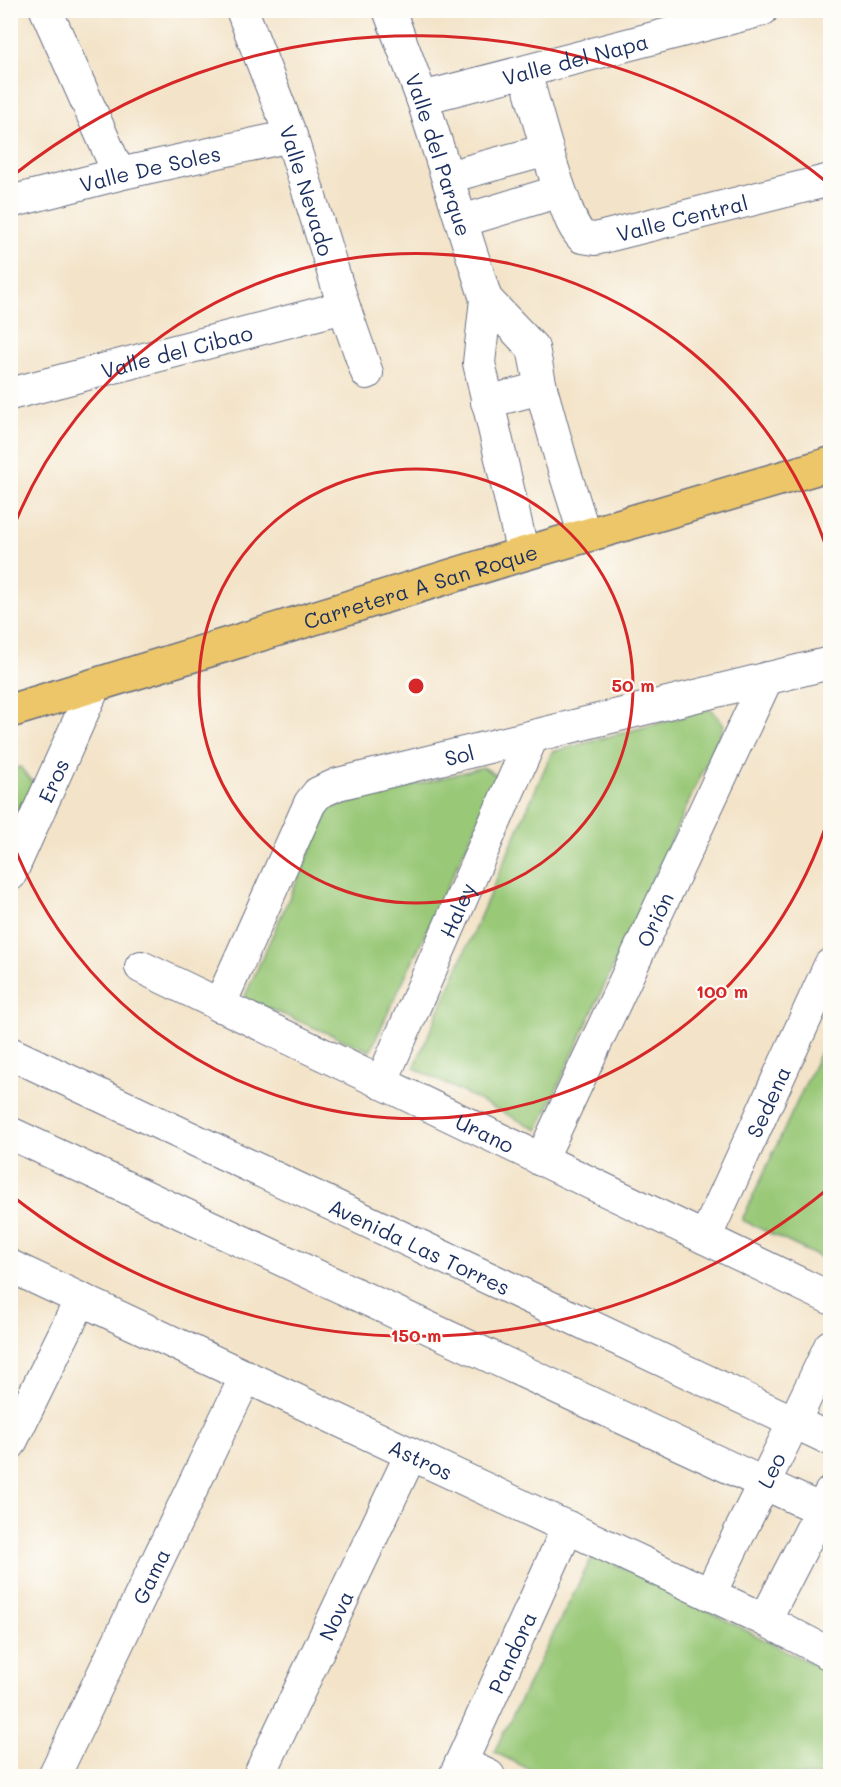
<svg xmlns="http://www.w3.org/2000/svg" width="841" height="1787" font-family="Mali,sans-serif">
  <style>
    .green { fill: #99c877; stroke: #5a7c6a; stroke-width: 1.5 }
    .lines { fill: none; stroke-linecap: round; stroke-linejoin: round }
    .minor-casing { stroke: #676e83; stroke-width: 34 }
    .major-casing { stroke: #676e83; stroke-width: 36 }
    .minor { stroke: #fff; stroke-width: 32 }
    .major { stroke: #ecc669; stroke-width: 33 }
    .ring { fill: none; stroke: #d62828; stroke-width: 3 }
    .labels { text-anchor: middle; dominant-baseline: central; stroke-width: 4.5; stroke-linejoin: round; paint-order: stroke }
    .street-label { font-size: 21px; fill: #1b2f5e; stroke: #fdfcf7 }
    .centre { fill: #d62828; stroke: #fdfcf7; stroke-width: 3 }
    .ring-label { font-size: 18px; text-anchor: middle; font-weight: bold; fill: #d62828; stroke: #fdfcf7; stroke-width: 4.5; stroke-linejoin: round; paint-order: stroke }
  </style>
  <rect width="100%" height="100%" fill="#fdfcf7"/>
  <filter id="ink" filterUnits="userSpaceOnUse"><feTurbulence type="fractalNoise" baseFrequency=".0167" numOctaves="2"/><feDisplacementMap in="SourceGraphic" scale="12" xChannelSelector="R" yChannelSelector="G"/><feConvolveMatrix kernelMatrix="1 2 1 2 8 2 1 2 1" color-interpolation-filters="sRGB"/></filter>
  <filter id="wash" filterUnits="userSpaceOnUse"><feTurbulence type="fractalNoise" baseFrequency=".008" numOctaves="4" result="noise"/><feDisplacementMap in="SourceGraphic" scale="24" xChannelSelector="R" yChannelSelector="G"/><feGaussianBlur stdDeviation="1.35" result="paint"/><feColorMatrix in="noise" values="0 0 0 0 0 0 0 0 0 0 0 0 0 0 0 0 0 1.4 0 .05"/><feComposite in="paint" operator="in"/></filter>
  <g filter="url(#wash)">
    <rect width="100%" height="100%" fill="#f3e3c8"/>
    <g class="green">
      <polygon points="711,709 724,725 538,1130 414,1068 552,752"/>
      <polygon points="20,767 36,786 11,835 11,769"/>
      <polygon points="483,767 499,777 370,1051 244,998 330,808"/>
      <polygon points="830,1031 830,1262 742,1220"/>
      <polygon points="594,1553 830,1673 830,1776 543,1776 494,1752"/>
    </g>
  </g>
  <g filter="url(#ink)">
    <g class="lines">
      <g class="minor-casing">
        <g id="minor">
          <polyline points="46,10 119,174"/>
          <path id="s1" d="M242,10l49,126 53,171 23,66"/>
          <path id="s2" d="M389,10l33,88 64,201 -7,64 44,191"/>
          <path id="s3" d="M525,72c12,41 22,83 37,124 6,15 9,29 20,41l13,2 235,-59"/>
          <path id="s4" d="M422,98l340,-88"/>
          <polyline points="448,177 547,150"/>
          <path id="s5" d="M10,202l109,-28 172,-38"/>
          <polyline points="462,221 560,191"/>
          <polyline points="486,299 533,348 541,388 562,463 585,536"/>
          <path id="s6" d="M10,394l334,-87"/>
          <polyline points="487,402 541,388"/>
          <path id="s7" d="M10,875l85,-190"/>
          <path id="s8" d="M141,967l689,331"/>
          <path id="s9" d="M219,1006l91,-203 8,-10 20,-9 492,-121"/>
          <path id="s10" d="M10,1053l820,386"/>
          <path id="s11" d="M381,1083l151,-346"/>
          <polyline points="10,1133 181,1213 830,1514"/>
          <path id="s12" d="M541,1160l226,-482"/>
          <path id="s13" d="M705,1238l125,-273"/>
          <path id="s14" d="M10,1266l755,354 65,34"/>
          <polyline points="10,1444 81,1299"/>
          <path id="s15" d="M710,1594c39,-83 82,-165 120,-248"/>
          <polyline points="765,1620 830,1493"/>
          <polyline points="461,1763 489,1776"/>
          <path id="s16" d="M54,1776l192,-400"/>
          <path id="s17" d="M259,1776l152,-322"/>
          <path id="s18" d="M455,1776l113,-249"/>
        </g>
      </g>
      <g class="major-casing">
        <g id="major">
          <path id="s19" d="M10,711l513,-157 307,-90"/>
        </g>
      </g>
      <use href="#minor" class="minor"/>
      <use href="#major" class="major"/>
    </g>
  </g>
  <g class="ring">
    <circle cx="416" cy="686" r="217"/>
    <path d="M830 813A433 433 0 0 1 12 841M12 531A433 433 0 0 1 830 559"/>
    <path d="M829 1188A650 650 0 0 1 11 1195M11 177A650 650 0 0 1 829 184"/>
  </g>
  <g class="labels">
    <g class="street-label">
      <text stroke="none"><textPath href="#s4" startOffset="158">Valle del Napa</textPath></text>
      <text stroke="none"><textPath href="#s2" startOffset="153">Valle del Parque</textPath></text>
      <text stroke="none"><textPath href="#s5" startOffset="144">Valle De Soles</textPath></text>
      <text stroke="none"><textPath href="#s1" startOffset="192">Valle Nevado</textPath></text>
      <text stroke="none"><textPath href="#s3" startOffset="278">Valle Central</textPath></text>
      <text stroke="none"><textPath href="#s6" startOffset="172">Valle del Cibao</textPath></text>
      <text stroke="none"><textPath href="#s19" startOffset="429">Carretera A San Roque</textPath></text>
      <text stroke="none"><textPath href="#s9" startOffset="382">Sol</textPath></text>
      <text stroke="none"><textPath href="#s7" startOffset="104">Eros</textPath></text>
      <text stroke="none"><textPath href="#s11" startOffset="189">Haley</textPath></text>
      <text stroke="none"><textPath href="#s12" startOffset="266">Orión</textPath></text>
      <text stroke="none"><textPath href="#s13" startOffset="150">Sedena</textPath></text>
      <text stroke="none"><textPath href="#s8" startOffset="382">Urano</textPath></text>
      <text stroke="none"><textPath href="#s10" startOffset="453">Avenida Las Torres</textPath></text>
      <text stroke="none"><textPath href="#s14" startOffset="454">Astros</textPath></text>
      <text stroke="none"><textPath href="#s15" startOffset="138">Leo</textPath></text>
      <text stroke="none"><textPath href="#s16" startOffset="222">Gama</textPath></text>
      <text stroke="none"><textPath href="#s17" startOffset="178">Nova</textPath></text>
      <text stroke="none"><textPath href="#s18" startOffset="136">Pandora</textPath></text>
    </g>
  </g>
  <circle cx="416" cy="686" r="9" class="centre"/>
  <g class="ring-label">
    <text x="633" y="692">50 m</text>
    <text x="722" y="998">100 m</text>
    <text x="416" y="1342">150 m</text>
  </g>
  <rect width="841" height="1787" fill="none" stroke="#fdfcf7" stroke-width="36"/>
</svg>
